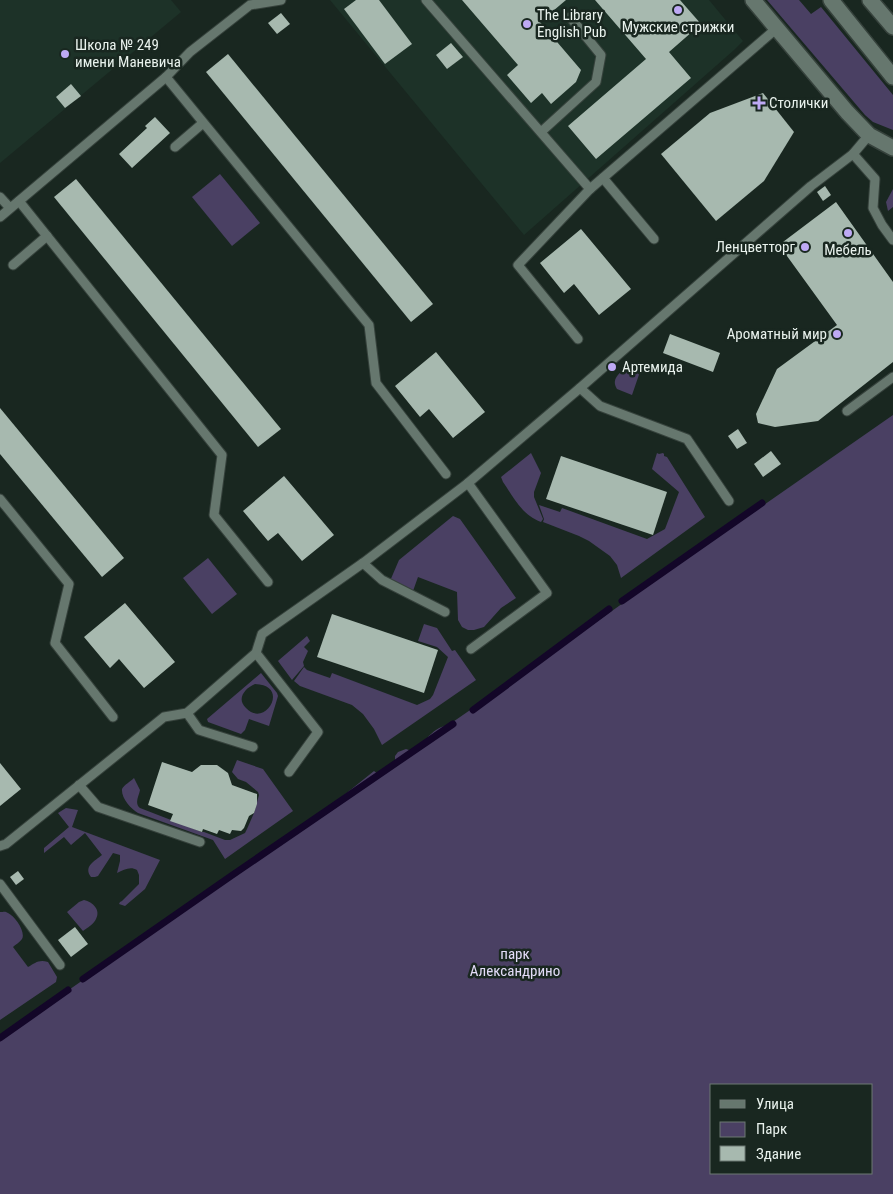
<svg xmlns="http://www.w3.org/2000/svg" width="893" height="1194" font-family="'Roboto Condensed',sans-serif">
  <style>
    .built { fill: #1d3228 }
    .green { fill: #4a4063; fill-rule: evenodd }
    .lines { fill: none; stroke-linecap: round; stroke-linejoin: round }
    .stream { stroke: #130628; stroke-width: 7 }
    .building { fill: #a7b9af }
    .service-casing { stroke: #36423c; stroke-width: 11 }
    .minor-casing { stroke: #36423c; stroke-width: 18 }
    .secondary-casing { stroke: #36423c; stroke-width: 18 }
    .service { stroke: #66776e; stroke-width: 9 }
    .minor { stroke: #66776e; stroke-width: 15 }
    .secondary { stroke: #66776e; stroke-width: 15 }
    .poi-dot { fill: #bea9f4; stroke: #192720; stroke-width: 2 }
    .labels { text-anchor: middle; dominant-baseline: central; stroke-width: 5; stroke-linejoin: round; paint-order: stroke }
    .poi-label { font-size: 15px; fill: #e9f2ed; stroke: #192720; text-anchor: start }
    .park-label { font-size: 15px; fill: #e3dcf8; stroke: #192720 }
  </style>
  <rect width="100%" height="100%" fill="#192720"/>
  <g class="built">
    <polygon points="0,0 171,0 181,12 0,163"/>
    <polygon points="330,0 709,0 743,41 734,50 524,235"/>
  </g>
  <g class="green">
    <polygon points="767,0 799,0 811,14 821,7 893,95 893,130 873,122 865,115"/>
    <polygon points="220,174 260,223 232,246 192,197"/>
    <polygon points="893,189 893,207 888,211 886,202"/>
    <path d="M631,364h4l7,2 -10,29 -15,-6c-7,-12 5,-17 14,-25z"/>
    <path d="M893,415v779h-893v-156l318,-222 56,-45 4,3 17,-11v-7l3,-4 8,-3 6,2 16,-11v-3c5,-5 11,-11 19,-11l104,-72 14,-13 7,-2 91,-64 7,-7 5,-1zM872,1085v88h-160v-88z"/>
    <path d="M531,453l10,20 -7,19v5l9,22 -2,3c-19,-7 -27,-24 -38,-40l-2,-5z"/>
    <polygon points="657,453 659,454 663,453 664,454 664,456 667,457 705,517 621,578 617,565 610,556 589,541 579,536 543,522 544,519 539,505 560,512 562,508 647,539 665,529 679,492 652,469"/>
    <polygon points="453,516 460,519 516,598 501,608 484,627 474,630 468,630 462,627 458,620 457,592 418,577 413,591 390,581 399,560"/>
    <polygon points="208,558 237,594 212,614 183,578"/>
    <polygon points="424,624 437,628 452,651 455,650 476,680 382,745 374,729 363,714 352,705 300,686 294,681 304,667 307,670 330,678 332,673 417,705 430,699 433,695 448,657 437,647 418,641"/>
    <polygon points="307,636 310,641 304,647 308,651 303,662 304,666 292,680 278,661 279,660"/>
    <path d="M261,673l16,20 1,3 -9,30 -20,-7 -4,11 -4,4 -33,-12 -1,-3zM255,684c36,1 10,45 -9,24 -10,-9 -1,-20 9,-24z"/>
    <path d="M237,760l26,9 30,42 -68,48 -12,-19 -75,-27c-7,-4 -17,-15 -16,-24 2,-4 9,-8 12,-11l6,12c-1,6 -6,13 0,18l62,24h2l21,8h5l15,-7 2,-4 7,-16 5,-18 -1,-3 -12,-10 -8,-3 -6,-7z"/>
    <path d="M66,808l12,2 -6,17 88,33 -15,29 -20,17 -6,-2 1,-2 2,-1 17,-17v-9l-2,-5c-7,-4 -13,0 -20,3l3,-12v-6l-7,-2 -15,23 -3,1h-4c-8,-11 4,-16 11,-22l-17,-22 -14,12 -7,-8 -20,16v-5l25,-21 -11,-14z"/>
    <path d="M84,900c9,2 17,10 12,19 -2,5 -9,9 -13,12l-16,-19 12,-10z"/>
    <path d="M0,912c4,0 5,-1 8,1 7,3 18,19 14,26 -2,3 -7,6 -9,8l15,20c7,-4 11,-8 20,-5l9,15 -1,5 -56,38z"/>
  </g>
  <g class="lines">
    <g class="stream">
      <polyline points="622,601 762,503"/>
      <polyline points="473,710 609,609"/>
      <polyline points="83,979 231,876 453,724"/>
      <polyline points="0,1038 68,990"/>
    </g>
  </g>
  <g class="building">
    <polygon points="356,0 379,0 412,44 385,64 344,9"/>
    <polygon points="462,0 566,0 540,22 581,70 576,82 551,104 542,93 531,103 507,75 518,65"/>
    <polygon points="595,0 680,0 701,24 669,52 691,78 596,159 568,126 646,59"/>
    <polygon points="281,13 290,24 277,34 268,23"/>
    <polygon points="451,43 463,57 447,69 436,55"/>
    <polygon points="228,54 433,304 411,322 206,72"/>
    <polygon points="71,84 81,96 65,108 56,97"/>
    <polygon points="763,93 794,132 764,181 716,221 661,154 710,113"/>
    <polygon points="155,117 170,133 132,168 119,154 147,128 145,126"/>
    <polygon points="76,179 281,429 258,447 54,197"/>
    <polygon points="825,186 831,195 823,201 817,192"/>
    <polygon points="836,202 893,282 893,362 818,421 775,427 758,423 756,414 777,369 837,325 779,245"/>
    <polygon points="581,229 631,289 599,315 574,284 564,293 540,263"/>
    <polygon points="670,334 720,353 713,372 663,353"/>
    <polygon points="436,352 485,412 453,438 429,409 420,417 395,386"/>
    <polygon points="0,408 124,558 102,577 0,454"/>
    <polygon points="738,429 747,443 737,449 728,436"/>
    <polygon points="771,451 781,464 763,477 754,464"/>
    <polygon points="561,456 667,492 653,535 546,499"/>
    <polygon points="284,476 334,535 302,561 278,533 268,541 243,511"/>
    <polygon points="125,603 175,662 144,688 119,659 110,668 84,637"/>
    <polygon points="332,614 438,650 424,693 317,657"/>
    <polygon points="162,762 192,772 201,765 217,765 228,773 232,785 257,794 257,804 254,813 249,816 244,828 241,831 232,830 230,834 219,830 217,834 203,829 202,832 170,821 173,814 148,805"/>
    <polygon points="0,763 21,789 0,806"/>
    <polygon points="18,871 24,879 16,885 10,877"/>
    <polygon points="75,927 88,944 71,957 58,940"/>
  </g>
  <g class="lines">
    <g class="service-casing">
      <g id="service">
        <polyline points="426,0 590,189"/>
        <polyline points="166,77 369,325 376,383 446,474"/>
        <polyline points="541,132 596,82 601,55 570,17"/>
        <polyline points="175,147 203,123"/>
        <polyline points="853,154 875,179 873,208 882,225 893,240"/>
        <polyline points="603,178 654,239"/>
        <polyline points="0,197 10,208"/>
        <polyline points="19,201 222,455 214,515 268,582"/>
        <polyline points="0,217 166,77 190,52 250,5 281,0"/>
        <polyline points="13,265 47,236"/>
        <polyline points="578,339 518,265 590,189 777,28"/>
        <polyline points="580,388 600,406 687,439 729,501"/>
        <polyline points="847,411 893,377"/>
        <polyline points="468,483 547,593 471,649"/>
        <polyline points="0,499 69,584 55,643 113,717"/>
        <polyline points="363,563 382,580 445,612"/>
        <polyline points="256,653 318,732 289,772"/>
        <polyline points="187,713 199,730 253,747"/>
        <polyline points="79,785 98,807 200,842"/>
        <polyline points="0,846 6,844 164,717 187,713 256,653 262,634 363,563 468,483 580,388 811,186 853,154 869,135"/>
        <polyline points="0,884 60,965"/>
      </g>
    </g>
    <g class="minor-casing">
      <polyline id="minor" points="753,0 847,112 869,135 893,148"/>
    </g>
    <g class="secondary-casing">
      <g id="secondary">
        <polyline points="831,0 893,77"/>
        <polyline points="870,0 893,27"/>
      </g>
    </g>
    <use href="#service" class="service"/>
    <use href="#minor" class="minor"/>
    <use href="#secondary" class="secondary"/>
  </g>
  <g class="poi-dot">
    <circle cx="678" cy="10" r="5"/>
    <circle cx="527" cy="24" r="5"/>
    <circle cx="65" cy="54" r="5"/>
    <path d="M756.5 95.5h5v5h5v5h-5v5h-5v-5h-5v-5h5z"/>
    <circle cx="848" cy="233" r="5"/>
    <circle cx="805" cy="247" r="5"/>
    <circle cx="837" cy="334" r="5"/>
    <circle cx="612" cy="367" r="5"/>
  </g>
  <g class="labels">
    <g class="poi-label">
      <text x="537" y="15">The Library<tspan x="537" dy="17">English Pub</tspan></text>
      <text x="678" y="27" text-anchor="middle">Мужские стрижки</text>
      <text x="75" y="45">Школа № 249<tspan x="75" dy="17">имени Маневича</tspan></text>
      <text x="769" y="103">Столички</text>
      <text x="795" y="247" text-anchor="end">Ленцветторг</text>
      <text x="848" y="250" text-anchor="middle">Мебель</text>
      <text x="827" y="334" text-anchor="end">Ароматный мир</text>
      <text x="622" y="367">Артемида</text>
    </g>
    <g class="park-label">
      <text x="515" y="954">парк<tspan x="515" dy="17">Александрино</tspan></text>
    </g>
  </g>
  <rect x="710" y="1084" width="162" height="90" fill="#192720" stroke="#6c7872"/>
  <rect x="720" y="1100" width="25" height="8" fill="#66776e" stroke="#6c7872"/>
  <text x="756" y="1109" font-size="15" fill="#e9f2ed">Улица</text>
  <rect x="720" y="1122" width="25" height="15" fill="#4a4063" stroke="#6c7872"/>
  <text x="756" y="1134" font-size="15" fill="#e9f2ed">Парк</text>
  <rect x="720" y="1146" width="25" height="15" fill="#a7b9af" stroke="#6c7872"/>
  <text x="756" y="1159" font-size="15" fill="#e9f2ed">Здание</text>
</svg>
